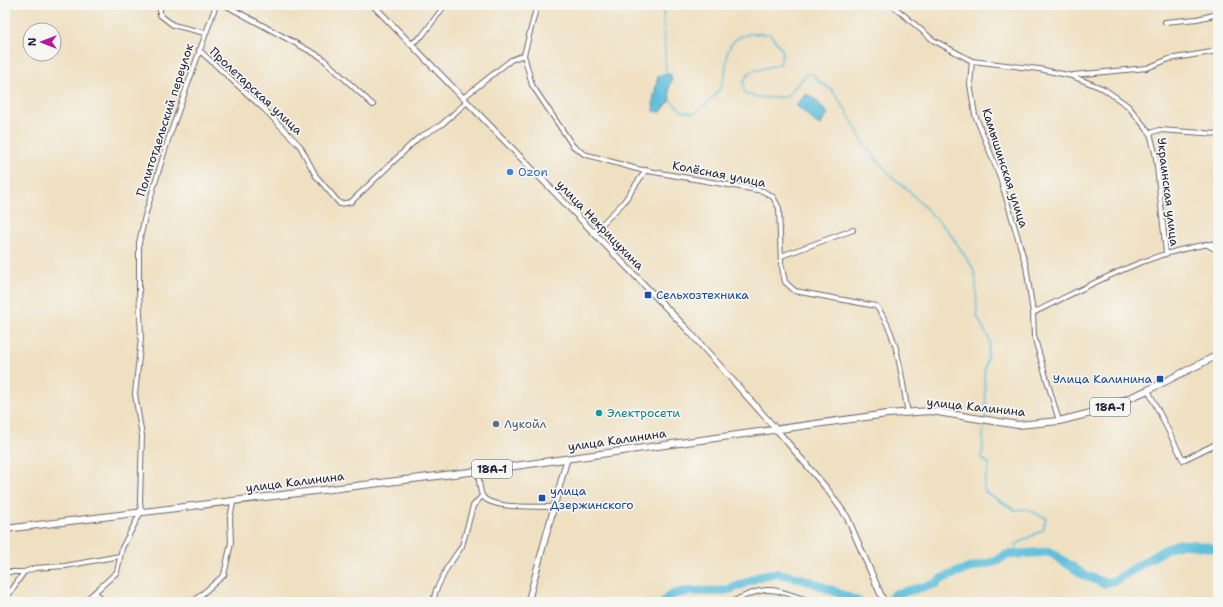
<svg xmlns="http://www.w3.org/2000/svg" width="1223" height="607" font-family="'Shantell Sans',sans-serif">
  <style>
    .water { fill: #5fbfdd; stroke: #40708c }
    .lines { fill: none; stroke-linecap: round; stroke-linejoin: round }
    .stream { stroke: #5fbfdd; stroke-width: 1.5 }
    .river { stroke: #5fbfdd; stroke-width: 9 }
    .minor-casing { stroke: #6a646a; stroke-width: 6 }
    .tertiary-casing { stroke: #6a646a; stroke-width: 7 }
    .primary-casing { stroke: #6a646a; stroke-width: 8 }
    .minor { stroke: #fff; stroke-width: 4 }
    .tertiary { stroke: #fff; stroke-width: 5 }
    .primary { stroke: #fff; stroke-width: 6 }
    .shop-dot { fill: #3f7fe0; stroke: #f6f6f2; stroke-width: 1.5 }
    .transit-dot { fill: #1a4fb4; stroke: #f6f6f2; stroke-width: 1.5 }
    .culture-dot { fill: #0f9aa8; stroke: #f6f6f2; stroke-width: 1.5 }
    .service-dot { fill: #5c6f8a; stroke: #f6f6f2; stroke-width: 1.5 }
    .labels { text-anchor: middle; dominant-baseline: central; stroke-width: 3.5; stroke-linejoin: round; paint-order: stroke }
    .shield { fill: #f6f6f2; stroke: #626272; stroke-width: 1 }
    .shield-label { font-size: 11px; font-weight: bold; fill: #22223b }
    .street-label { font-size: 12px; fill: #22223b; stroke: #f6f6f2 }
    .shop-label { font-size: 12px; fill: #366cbe; stroke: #f6f6f2; text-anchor: start }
    .transit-label { font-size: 12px; fill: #164399; stroke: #f6f6f2; text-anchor: start }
    .culture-label { font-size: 12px; fill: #0d838f; stroke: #f6f6f2; text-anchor: start }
    .service-label { font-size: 12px; fill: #4e5e75; stroke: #f6f6f2; text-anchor: start }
  </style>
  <rect width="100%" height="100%" fill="#f6f6f2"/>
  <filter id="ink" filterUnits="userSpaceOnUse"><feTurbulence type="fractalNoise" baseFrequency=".025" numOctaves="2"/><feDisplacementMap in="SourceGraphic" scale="8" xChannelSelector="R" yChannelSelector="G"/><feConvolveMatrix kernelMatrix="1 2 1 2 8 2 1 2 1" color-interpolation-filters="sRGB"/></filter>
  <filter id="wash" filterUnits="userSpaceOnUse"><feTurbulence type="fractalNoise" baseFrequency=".012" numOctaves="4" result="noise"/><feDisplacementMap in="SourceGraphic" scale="16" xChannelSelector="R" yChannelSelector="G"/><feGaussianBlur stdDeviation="0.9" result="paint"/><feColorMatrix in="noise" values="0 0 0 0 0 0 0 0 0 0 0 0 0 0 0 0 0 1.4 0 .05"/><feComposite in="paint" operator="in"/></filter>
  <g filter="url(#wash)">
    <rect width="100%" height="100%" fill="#efe0c1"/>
    <g class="water">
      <polygon points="670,74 672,79 669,87 670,100 661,112 654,111 653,101 658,76"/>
      <path d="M806,94l10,6 12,14 -8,11c-9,-5 -15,-13 -24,-20z"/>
    </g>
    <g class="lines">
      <g class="stream">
        <polyline points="666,75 663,15 667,5"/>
        <path d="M670,100l12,11 13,2c13,-9 24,-19 29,-35 3,-8 2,-18 4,-27 6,-19 26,-18 42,-17l13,17 -3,13 -30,8 -7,10 2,12 18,4 23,-1 21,-23h6l5,7 14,9 14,20 20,37 26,30 14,11 43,44 24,36 3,13 1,35 13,25 -6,33 2,34 -1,10"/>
        <path d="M984,422l-2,37 7,4c0,14 -7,13 -4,29l30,18 12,-1 19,9 -3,12 -28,15 3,9"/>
      </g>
      <g class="river">
        <path d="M664,602c10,-16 41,-9 58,-11 19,-2 35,-19 55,-17 26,2 58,18 82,28"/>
        <polyline points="888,602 895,594 935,584 941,579 966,569 997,561 1005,555 1050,552 1084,575 1104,583 1116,580 1164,550 1179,544 1195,545 1218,549"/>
      </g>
    </g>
  </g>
  <g filter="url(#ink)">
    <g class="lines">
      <g class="minor-casing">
        <g id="minor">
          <polyline points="160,5 160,15 173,25 205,33"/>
          <polyline points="225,5 321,57 373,105"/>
          <path d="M537,5l-13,50 8,30 41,61 11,8 53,15 126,22 10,6 6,11 2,55 4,19 10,9 81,15c23,29 25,71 32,107"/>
          <polyline points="892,5 933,40 972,61 1039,69 1072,76 1104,89 1128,106 1150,133 1156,157 1166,253"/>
          <polyline points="1165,22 1197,19 1218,14"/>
          <polyline points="411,44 422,36 445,5"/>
          <polyline points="199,50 265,110 300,146 316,176 340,204 351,202 418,138 441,125 467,102"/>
          <polyline points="972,61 970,84 975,115 1000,177 1026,266 1033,313 1034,336 1059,421"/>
          <polyline points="1073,75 1147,68 1169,59 1218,51"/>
          <polyline points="463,98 511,60 524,55"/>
          <polyline points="1150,133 1159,130 1218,134"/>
          <polyline points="594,232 623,203 646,170"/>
          <polyline points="1206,244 1218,251"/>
          <polyline points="781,256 853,230"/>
          <path d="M1033,313c60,-29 118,-63 185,-70"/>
          <polyline points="1148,390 1183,460 1218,443"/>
          <path d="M478,471c1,7 1,18 4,24 7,15 56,11 72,12"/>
          <polyline points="5,572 24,572"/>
          <polyline points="95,592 104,602"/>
          <polyline points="5,600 24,572 35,568 65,566 120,556"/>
          <polyline points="84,602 117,572 122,548 141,512 140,501 142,436 135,394 141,338 139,288 139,243 145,216 168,140 216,5"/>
          <polyline points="193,602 224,575 231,543 230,518 233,503 235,501"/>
          <polyline points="433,602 436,590 447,568 462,546 473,506 482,496"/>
          <path d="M732,602c40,-21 44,-10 83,0"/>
        </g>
      </g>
      <g class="tertiary-casing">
        <g id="tertiary">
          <polyline points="373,5 687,329 776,429 827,489 847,517 884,602"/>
          <polyline points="528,602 567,459"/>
        </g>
      </g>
      <g class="primary-casing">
        <polyline id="primary" points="5,529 486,470 887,414 931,411 1018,425 1059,421 1099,411 1148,390 1218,355"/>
      </g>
      <use href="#minor" class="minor"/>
      <use href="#tertiary" class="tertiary"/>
      <use href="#primary" class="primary"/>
    </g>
  </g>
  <circle class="shop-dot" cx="510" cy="172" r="4"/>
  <g class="transit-dot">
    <rect x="644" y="291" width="8" height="8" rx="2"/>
    <rect x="1156" y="375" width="8" height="8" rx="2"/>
    <rect x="538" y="494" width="8" height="8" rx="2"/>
  </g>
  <circle class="culture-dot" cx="599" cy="413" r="4"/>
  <circle class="service-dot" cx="496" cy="424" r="4"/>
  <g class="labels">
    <g class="shield">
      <rect x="1090" y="398" width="40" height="18" rx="3"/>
      <rect x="472" y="460" width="40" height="18" rx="3"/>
    </g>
    <g class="shield-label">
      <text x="1110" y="407">18А-1</text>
      <text x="492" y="469">18А-1</text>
    </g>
    <g class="street-label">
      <text transform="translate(256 91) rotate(43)">Пролетарская улица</text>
      <text transform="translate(165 120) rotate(-72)">Политотдельский переулок</text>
      <text transform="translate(1005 168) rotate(72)">Камышинская улица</text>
      <text transform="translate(719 174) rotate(11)">Колёсная улица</text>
      <text transform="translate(1168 192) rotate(83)">Украинская улица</text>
      <text transform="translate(600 225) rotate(46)">улица Некрицухина</text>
      <text transform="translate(976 407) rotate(6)">улица Калинина</text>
      <text transform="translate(617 440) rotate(-8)">улица Калинина</text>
      <text transform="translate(295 482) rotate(-7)">улица Калинина</text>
    </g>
    <g class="shop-label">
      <text x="518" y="172">Ozon</text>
    </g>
    <g class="transit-label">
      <text x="656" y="295">Сельхозтехника</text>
      <text x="1152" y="379" text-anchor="end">Улица Калинина</text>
      <text x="550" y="491">улица<tspan x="550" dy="14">Дзержинского</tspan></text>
    </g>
    <g class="culture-label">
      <text x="607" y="413">Электросети</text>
    </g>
    <g class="service-label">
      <text x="504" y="424">Лукойл</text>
    </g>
  </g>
  <rect width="1223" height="607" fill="none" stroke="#f6f6f2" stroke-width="20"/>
  <g transform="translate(42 42) rotate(270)"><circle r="19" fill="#f6f6f2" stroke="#a1a1a9"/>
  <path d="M0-3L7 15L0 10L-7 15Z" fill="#b5179e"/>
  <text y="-6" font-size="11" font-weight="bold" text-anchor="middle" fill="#22223b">N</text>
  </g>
</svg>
